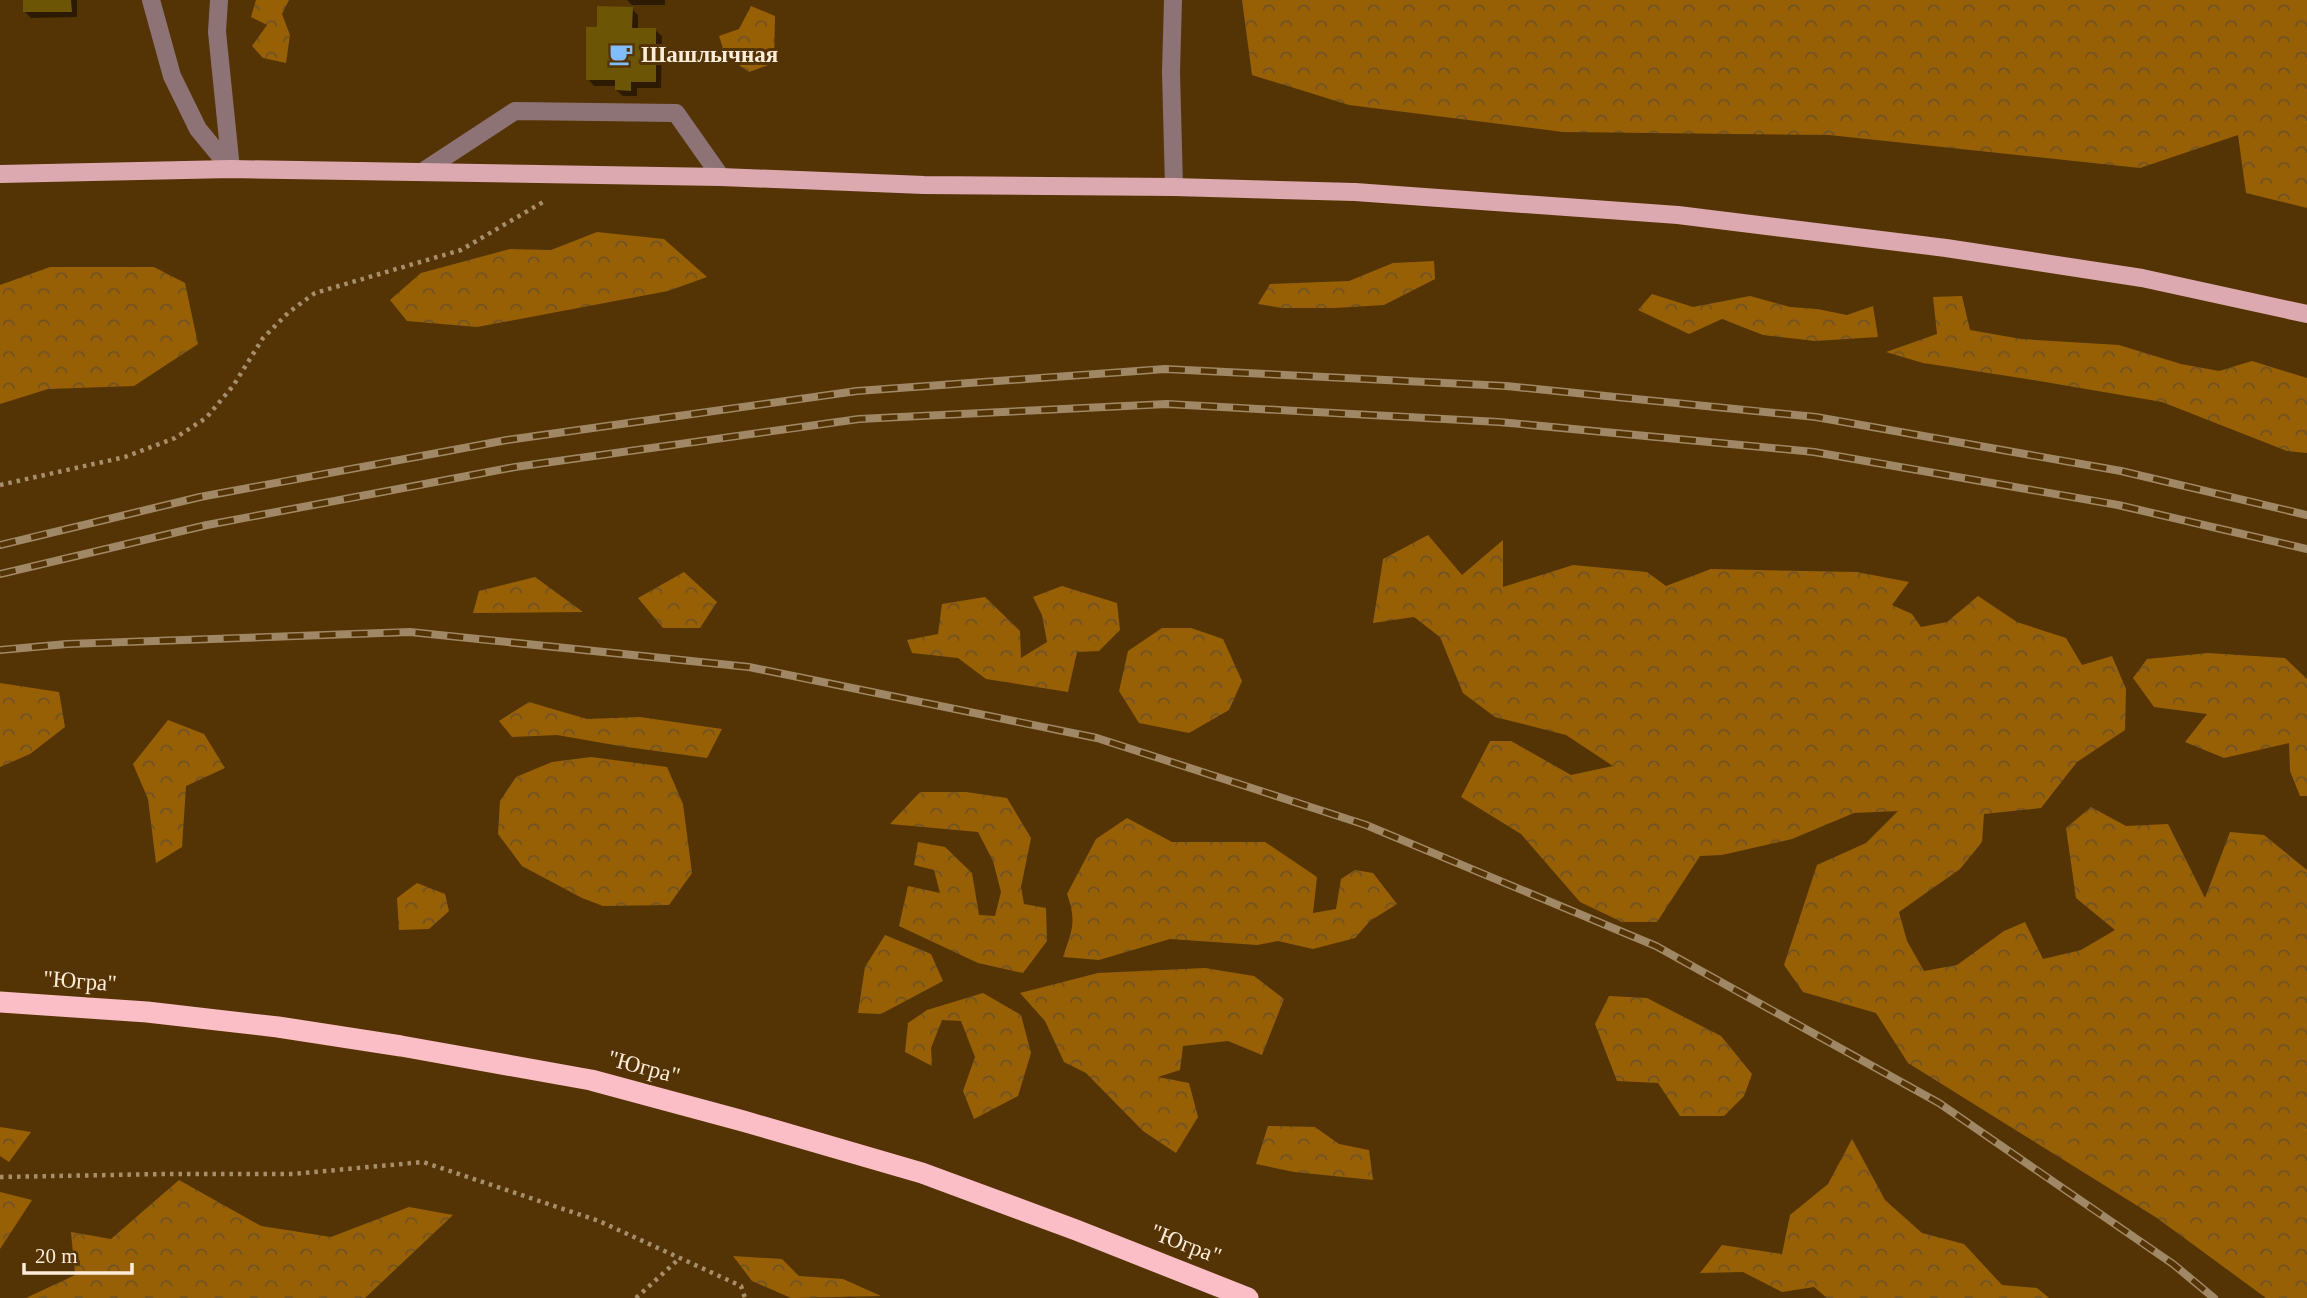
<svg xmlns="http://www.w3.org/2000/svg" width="2307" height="1298" font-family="Georgia,serif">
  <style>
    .forest { fill: url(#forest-crowns) }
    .shadow { fill: #0007 }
    .building { fill: #6c5505 }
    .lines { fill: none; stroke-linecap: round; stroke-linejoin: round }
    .path { stroke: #a78f6e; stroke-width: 4.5; stroke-dasharray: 3.5 5; stroke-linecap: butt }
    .minor { stroke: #8d7376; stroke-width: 18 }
    .major { stroke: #dda9b0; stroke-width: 18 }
    .highway { stroke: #fcbec6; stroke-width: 21 }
    .rail-casing { stroke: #a08866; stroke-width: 8 }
    .rail { stroke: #543405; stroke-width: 5; stroke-dasharray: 16; stroke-linecap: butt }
    .labels { text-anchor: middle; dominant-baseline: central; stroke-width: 6; stroke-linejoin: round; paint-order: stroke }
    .poi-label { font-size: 23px; font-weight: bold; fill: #fcecda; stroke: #543405; text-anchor: start }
    .street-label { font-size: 23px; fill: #fcecda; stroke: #543405 }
  </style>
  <defs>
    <pattern id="forest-crowns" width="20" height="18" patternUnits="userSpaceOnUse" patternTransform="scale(1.75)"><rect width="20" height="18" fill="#986005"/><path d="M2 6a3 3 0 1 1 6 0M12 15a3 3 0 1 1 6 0" fill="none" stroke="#6e5226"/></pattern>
  </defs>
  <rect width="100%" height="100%" fill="#543405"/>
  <g class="forest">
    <polygon points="256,0 289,0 282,14 290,35 286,63 263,58 252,46 267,25 251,17"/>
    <polygon points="1242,0 2307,0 2307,208 2246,193 2238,135 2140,168 1829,135 1563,132 1349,105 1252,75"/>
    <polygon points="751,6 775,16 774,63 749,72 725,55 719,36 739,29"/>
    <polygon points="597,232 664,239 707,277 668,291 477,327 407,321 390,300 421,273 510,249 551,250"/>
    <polygon points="1434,261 1435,279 1384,305 1335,308 1282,308 1258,304 1270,284 1349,281 1393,263"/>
    <polygon points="50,267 154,267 185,283 198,344 134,386 48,389 0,404 0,285"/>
    <polygon points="1652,294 1693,307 1750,296 1790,307 1817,309 1847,315 1873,306 1878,337 1815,341 1763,335 1722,319 1689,334 1638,310"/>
    <polygon points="1962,296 1970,330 2021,339 2119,345 2181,364 2219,371 2252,361 2307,378 2307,453 2287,451 2162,402 2027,379 1923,363 1886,352 1937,334 1933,297"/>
    <polygon points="1428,535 1462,575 1503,540 1503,587 1573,565 1647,572 1666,586 1711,569 1857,572 1909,582 1892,605 1912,614 1921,627 1947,622 1978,596 2017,622 2066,638 2082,665 2112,656 2126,689 2125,730 2077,762 2041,808 1984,814 1982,842 1960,869 1899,912 1907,941 1924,971 1957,965 2004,931 2025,922 2043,959 2081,950 2115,930 2076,898 2066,828 2091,807 2126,826 2168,824 2205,898 2230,832 2264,835 2307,870 2307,1298 2266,1298 2157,1218 1908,1063 1876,1013 1803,992 1784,965 1817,865 1866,843 1898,811 1854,813 1792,839 1722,855 1700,856 1657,922 1622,922 1580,902 1521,834 1461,797 1490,741 1511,741 1571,775 1613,766 1566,735 1495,717 1463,693 1440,637 1414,617 1373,623 1383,559"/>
    <polygon points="684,572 717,602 700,628 663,628 638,598"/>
    <polygon points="535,577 583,612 473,613 479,591"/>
    <polygon points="1062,586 1117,603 1120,630 1099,651 1077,652 1068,692 986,679 958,658 912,653 907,640 938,634 942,604 985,597 1020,631 1021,658 1047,642 1042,615 1033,597"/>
    <polygon points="1162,628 1191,628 1223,639 1242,681 1229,710 1189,733 1139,723 1119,691 1128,651"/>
    <polygon points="2208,653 2285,658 2307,679 2307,796 2300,796 2290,771 2289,743 2224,758 2185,742 2207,714 2154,707 2133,678 2147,659"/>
    <polygon points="0,683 59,692 65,727 30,754 0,767"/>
    <polygon points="529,702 587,719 640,717 722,729 707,758 620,746 557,735 512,737 499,721"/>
    <polygon points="168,720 204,734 225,768 186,786 182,847 156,863 148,799 133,764"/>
    <polygon points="591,757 667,767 683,804 692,873 669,905 603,906 582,898 522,866 498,834 500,801 516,777 552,762"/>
    <polygon points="920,792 966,792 1007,798 1031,838 1021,887 1024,904 1046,908 1047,941 1023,973 978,963 899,926 908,886 940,893 934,870 914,865 918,842 945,847 972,873 979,915 995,916 1001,892 993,861 978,832 890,824"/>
    <path d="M1127,818l45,24h93l52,35 -4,36 23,-4 5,-30 14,-9 18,3 24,31 -27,17 -15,17 -42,11 -35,-8 -21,4 -87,-6 -71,21 -36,-3c9,-27 14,-35 4,-63l29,-55z"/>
    <polygon points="417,883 445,894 449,911 429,929 399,930 397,898"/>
    <polygon points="885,935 931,954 943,981 881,1014 858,1013 865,967"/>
    <polygon points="1205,968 1254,976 1284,999 1262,1055 1228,1041 1183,1046 1180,1070 1158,1077 1189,1083 1198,1117 1176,1153 1143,1131 1086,1073 1064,1062 1045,1021 1020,993 1098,973"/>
    <polygon points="983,993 1021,1015 1031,1053 1018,1096 974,1119 963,1091 975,1057 961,1021 942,1020 931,1048 932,1066 905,1052 908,1023 927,1010"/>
    <polygon points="1609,996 1647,998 1721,1036 1752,1074 1744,1096 1724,1116 1680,1116 1658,1083 1617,1081 1595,1024"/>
    <polygon points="1268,1126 1315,1127 1339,1144 1369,1150 1373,1180 1294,1172 1256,1164"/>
    <polygon points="0,1127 31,1132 9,1162 0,1156"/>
    <polygon points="1852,1139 1885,1200 1922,1233 1964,1244 2002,1285 2037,1288 2049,1298 1827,1298 1814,1287 1782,1292 1743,1272 1700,1273 1722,1245 1782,1254 1790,1215 1828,1184"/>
    <polygon points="179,1180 261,1226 331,1237 409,1207 453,1215 365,1298 26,1298 75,1275 71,1232 111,1239"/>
    <polygon points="0,1192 32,1200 0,1249"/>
    <polygon points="733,1256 782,1259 799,1276 843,1279 881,1296 791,1298 752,1281"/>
  </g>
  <g class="shadow">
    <polygon points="24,0 77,0 77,17 31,18 25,12"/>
    <polygon points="627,0 665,0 665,5 632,5"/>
    <polygon points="632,9 638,15 638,30 655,30 662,36 661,88 637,88 637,96 623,96 616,90 616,86 594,86 588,79 599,29"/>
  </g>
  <g class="building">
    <polygon points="23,0 71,0 72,12 23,12"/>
    <polygon points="597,6 633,7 632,28 656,28 656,82 631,82 631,91 615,90 615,80 586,80 586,27 597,27"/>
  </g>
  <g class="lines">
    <g class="path">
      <polyline points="0,485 125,457 175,438 206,418 233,386 263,338 289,312 315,293 461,250 543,202"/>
      <polyline points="0,1177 164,1174 293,1174 423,1162 599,1221 741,1286 745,1298"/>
      <polyline points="636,1298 680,1258"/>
    </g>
    <g class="minor">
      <polyline points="151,0 172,76 198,129 231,169"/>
      <polyline points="219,0 217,32 231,169"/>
      <polyline points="1173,0 1171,72 1174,187"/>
      <polyline points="422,172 515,111 676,113 721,177"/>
    </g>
    <polyline class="major" points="0,174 231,169 721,177 924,185 1174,187 1355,192 1678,215 1946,248 2142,278 2307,314"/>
    <polyline class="highway" points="0,1002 147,1012 278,1027 401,1046 591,1080 743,1121 922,1173 1076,1230 1248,1298"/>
    <g class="rail-casing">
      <g id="rail">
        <polyline points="0,545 200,497 507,440 857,391 1165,369 1506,386 1816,417 2121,471 2307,515"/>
        <polyline points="0,574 207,525 515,467 859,419 1167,404 1499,422 1814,452 2118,505 2307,549"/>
        <polyline points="0,650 67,644 410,632 749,667 1097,738 1366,825 1656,946 1939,1103 2173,1264 2214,1298"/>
      </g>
    </g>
    <use href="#rail" class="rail"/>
  </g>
  <defs>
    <g id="cafe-bare" transform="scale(1.89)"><path d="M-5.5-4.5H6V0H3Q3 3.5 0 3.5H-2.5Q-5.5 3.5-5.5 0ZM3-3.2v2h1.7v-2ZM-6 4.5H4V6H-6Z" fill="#81bdfa" stroke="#543405" stroke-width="2.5" paint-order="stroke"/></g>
  </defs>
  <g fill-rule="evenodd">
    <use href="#cafe-bare" x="621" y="54"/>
  </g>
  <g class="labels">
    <g class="poi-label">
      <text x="641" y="54">Шашлычная</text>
    </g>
    <g class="street-label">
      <text transform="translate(80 981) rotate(4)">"Югра"</text>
      <text transform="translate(644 1067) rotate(15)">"Югра"</text>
      <text transform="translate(1186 1244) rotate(21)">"Югра"</text>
    </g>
  </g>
  <path d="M24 1263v10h108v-10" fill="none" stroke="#fcecda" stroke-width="3.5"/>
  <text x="35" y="1263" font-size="21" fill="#fcecda" stroke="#543405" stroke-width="5" paint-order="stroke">20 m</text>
</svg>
